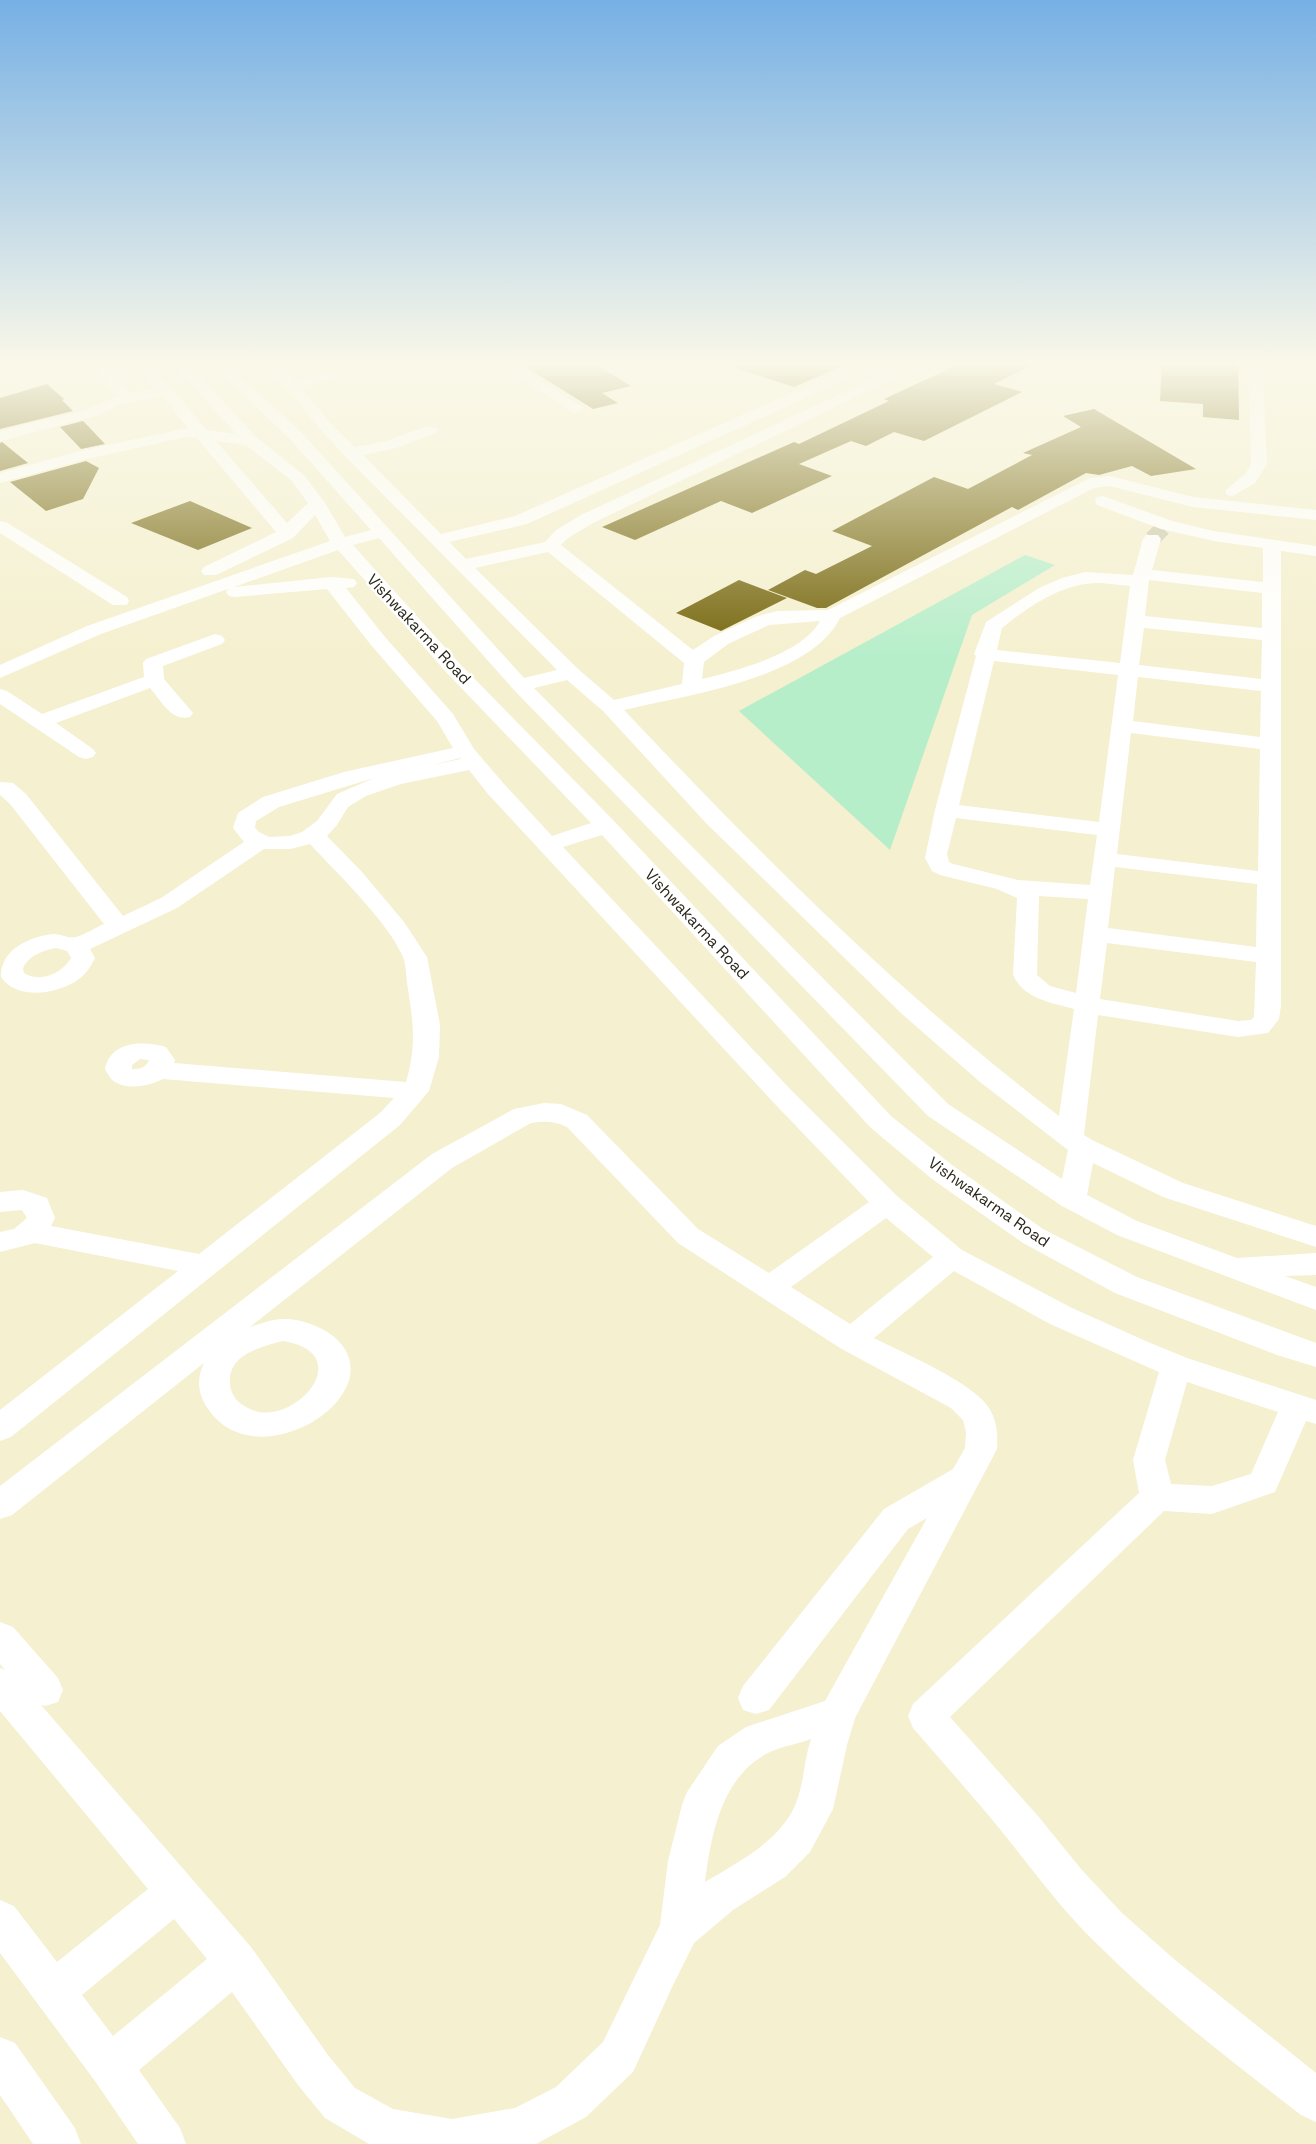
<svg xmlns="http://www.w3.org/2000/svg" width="1316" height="2144" font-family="'Space Grotesk',sans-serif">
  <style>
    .green { fill: #b6eeca }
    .building { fill: #73640a }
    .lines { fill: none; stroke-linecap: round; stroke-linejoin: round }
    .minor-tunnel { stroke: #ccc8ab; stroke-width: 16; stroke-dasharray: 16 8; stroke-linecap: butt }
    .minor { fill: #fff; fill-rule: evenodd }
    .labels { text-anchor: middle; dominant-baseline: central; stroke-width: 5; stroke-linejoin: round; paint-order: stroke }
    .street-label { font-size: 16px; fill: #29261a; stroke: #fff }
  </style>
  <rect width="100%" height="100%" fill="#f5f0cf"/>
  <polygon class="green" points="1025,555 1055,565 972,615 890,850 739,711"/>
  <g class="building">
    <polygon points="515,360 588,360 631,386 602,393 618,403 593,409"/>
    <polygon points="728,360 856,360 794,387 727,365"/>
    <polygon points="968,360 1042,360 994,384 1022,392 924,441 894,432 866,446 851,441 799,464 832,476 752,513 721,501 635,540 602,527 794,442 799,444 889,401 884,399"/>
    <polygon points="1206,360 1238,360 1239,420 1203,417 1203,404 1160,401 1162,361 1206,365"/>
    <polygon points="47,384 64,399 62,400 73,411 0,429 0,398"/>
    <polygon points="1094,409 1196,469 1151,476 1132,466 1099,475 1086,473 1018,510 1012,507 826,608 817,608 768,590 805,570 816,574 872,546 832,531 934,477 968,489 1032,455 1023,453 1081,427 1063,416"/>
    <polygon points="83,421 88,426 105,444 81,449 60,427"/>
    <polygon points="2,442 28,463 0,471 0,443"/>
    <polygon points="86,461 99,468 83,499 46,511 10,482"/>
    <polygon points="190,501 252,528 198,550 131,523"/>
    <polygon points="739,580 787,598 721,631 676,613"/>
  </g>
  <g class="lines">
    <polyline class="minor-tunnel" points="1152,539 1163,528"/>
    <g class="minor">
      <path d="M88,360h15l28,33 24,-5 -23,-28h15l60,70 29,4 -66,-74h15l72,78 47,37 21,28 20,34 26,-7 -81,-91 -83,-79h16l79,73 222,245 33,-8 -212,-214 -24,-26 -33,-41 -31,-29h16l23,21 70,-21h23l-2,3 -85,25 29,36 24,23 31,-6 39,-14h10l3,3 -3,3 -39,15 -33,7 78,79 74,-18 351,-156h19l-2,3 -356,161 -78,18 17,17 79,-17 11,-12 25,-15 333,-155h19l-340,163 -25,15 -7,7 132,105 21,-14 41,-19 22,-6 51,-1 262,-132 20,-2 83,21 123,13v10l-123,-13 -83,-21 -16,2 -254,130c-30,61 -155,77 -216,92 136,144 277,286 435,406l15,-107c-24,-7 -50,-10 -61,-34l4,-77 -20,-9 -57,-14 -8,-4 -7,-13 10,-48 41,-154 -2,-2 12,-32 53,-34 23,-10 23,-6 48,3 10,-36 3,-4h12l3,4 -9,31 111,12v-34l-49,-7 -53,-12 -64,-24 -2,-4 2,-4 6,-1 69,25 42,10 102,15v10l-35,-5v455l-2,13 -11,14 -30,4 -140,-22 -14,120 8,5 91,43 133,43v21l-153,-50 -70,-34 -6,32 50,26 100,37 79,-5v22l-31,1 31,11v23l-199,-75 -55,-29 -134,-90 -415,-427 -134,-151 -26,7 107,119 154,157 277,295 61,49 91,64 94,48 179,66v24l-39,-12 -162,-62 -92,-50 -91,-64 -61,-51 -269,-293 -39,12 228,243 106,106 65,54 110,58 76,34 39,16 129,42v24l-10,-3 -31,71 -63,22 -48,-3 -214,206 88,99 43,53 41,44 52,46 142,114v49l-15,-7c-71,-55 -143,-110 -206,-173 -31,-30 -57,-65 -84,-99 -31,-39 -65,-77 -98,-115l-5,-12 5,-12 226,-211 -6,-33 26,-88 -109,-48 -96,-53 -80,67c29,15 99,44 115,70 8,13 9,26 8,41l-142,269 -8,27 -14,64 -23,43 -25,25 -52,33 -39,33 -20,40 -41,89 -47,45 -50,27h-167l-44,-26 -27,-33 -66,-93 -93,78 41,58 6,16h-48l-43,-63 -95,-128v-53l14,6 43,56 91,-73 -148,-178v-43l5,2 -5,-6v-42l13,5 45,51 5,12 -5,12 -13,4 -4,-1 210,242 77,108 27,33 38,21 59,10 63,-11 41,-21 47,-45 57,-117 8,-64 14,-56 5,-13 31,-46 28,-19 79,-26 102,-183 -19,11 -139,181 -13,4 -13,-4 -5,-12 5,-12 141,-177 69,-40 12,-21 1,-16 -3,-12 -12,-12 -111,-60 -162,-105 -111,-116c-13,-6 -22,-6 -36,-4l-79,45 -202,159c10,-3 22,-8 33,-8 15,-1 38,7 50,17 67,55 -75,147 -125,73 -10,-15 -12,-29 -4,-46l-192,152 -12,4v-33l432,-332 82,-45 30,-6 17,1 26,11 111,114 71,44 100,-71 -96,-100 -285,-308 -19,-24 -68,14 -35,12 -18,11 -11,18 -10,11 35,36 42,50 23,35 13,68 -1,32 -10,34 -29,34 -389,312 -11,4v-31l178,-139 -143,-28 -35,9v-20l14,-3 13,-11 -5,-8 -22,2v-20l23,-2 24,8 8,20 -4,8 148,28 181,-141 14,-15 -231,-19c-13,7 -35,11 -48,3 -4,-2 -8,-9 -10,-13 6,-29 39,-28 61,-22l9,13 -1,3 232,19c11,-37 7,-62 1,-99 -1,-8 -1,-19 -4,-26 -14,-34 -67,-85 -93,-113l-20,5h-26l-87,59 -87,41 5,9c-4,8 -9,16 -16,21 -20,15 -62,22 -78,-2 -1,-28 30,-41 53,-43 7,0 15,5 22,3 10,-3 19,-9 28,-13l-94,-120 -10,-9v-13l13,1 13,11 97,122 38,-18 83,-56 -11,-14 5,-15 25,-16 81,-25 109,-24 -16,-27 -66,-76 -44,-56 -92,8 -6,-1 -3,-4 2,-3 -127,45 -101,44v-13l87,-39 243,-85 -15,-26 -22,23 -77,37h-12l-3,-4 3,-4 72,-35 -79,-94 -11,-1 -99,22 -87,24v-10l84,-23 104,-22 -26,-32 -42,9 -24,11 -96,25v-10l86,-21 32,-14zM216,441l30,4 46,36 16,22 -21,20zM338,550l108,122 145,151 -39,13 -48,-52 -30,-35 -21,-35 -68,-77 -39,-49 8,-1 3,-4 -3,-4 -23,-2 -97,10zM548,552l136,111 -2,21 -68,16 -36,-31 -103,-101zM1149,580l113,13v35l-117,-12zM1101,583l29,3 -10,77 -123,-13 5,-22c27,-22 62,-46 99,-45zM820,621c-18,33 -84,50 -118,58l2,-17 24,-18 41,-19zM1144,628l118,12 -1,39 -122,-14zM994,661l124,14 -19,147 -140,-17zM1138,677l123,14 -1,46 -127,-16zM567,680l36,31 103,112 196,191 78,68 88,68 -6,29 -114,-75 -414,-416zM1131,733l129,16 -2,122 -141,-17zM460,758l1,1 -29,6zM374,778l-37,16 -20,27 -15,11 -12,4 -21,1 -10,-5 -4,-4 1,-7 23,-14zM956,818l141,17 -7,50 -72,-5 -65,-16 -4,-2 -2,-8zM1115,867l142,17 -1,63 -148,-19zM1039,896l49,3 -12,94 -26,-7 -13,-11zM1107,943l149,19 -2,55 -3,3 -13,1 -138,-22zM56,948l11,3 4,7c-9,16 -31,25 -47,15l-1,-4c3,-12 21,-19 33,-21zM140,1059l9,1c-3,8 -9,9 -17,9v-4zM886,1218l47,39 -83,67 -59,-37zM283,1341c79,13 7,91 -35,67 -10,-5 -16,-11 -18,-23 -3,-30 30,-38 53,-44zM1187,1382l91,30 -27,62 -39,12 -41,-2 -6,-24zM811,1739c-7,21 -7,44 -15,64 -15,38 -58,59 -91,79 6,-48 17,-107 65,-130 13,-6 28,-8 41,-13zM174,1919l33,40 -94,77 -31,-41z"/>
      <polygon points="492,360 509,360 584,408 576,413 571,411"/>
      <polygon points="1248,360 1262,360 1267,464 1255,483 1233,496 1227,495 1225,491 1246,473 1251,464"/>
      <polygon points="0,521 6,522 127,597 129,601 127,605 113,605 0,533"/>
      <path d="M215,634l7,2 3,4 -3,4 -59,22 1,13 29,34 -3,4c-18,5 -29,-16 -40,-29l-94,35 37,26 3,4 -3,4 -7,2 -7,-2 -79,-53v-15l7,2 35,23 102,-37 -1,-14 3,-4z"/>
      <polygon points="0,2037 15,2043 75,2128 81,2144 33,2144 0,2095"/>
    </g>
  </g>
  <linearGradient id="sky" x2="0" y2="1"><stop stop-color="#76b0e4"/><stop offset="0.55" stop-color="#faf8e9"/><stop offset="1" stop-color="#faf8e9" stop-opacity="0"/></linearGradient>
  <rect width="1316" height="660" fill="url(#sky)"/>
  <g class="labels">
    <g class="street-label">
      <text transform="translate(419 629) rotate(47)">Vishwakarma Road</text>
      <text transform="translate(697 924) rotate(47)">Vishwakarma Road</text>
      <text transform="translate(989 1202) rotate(35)">Vishwakarma Road</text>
    </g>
  </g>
</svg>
